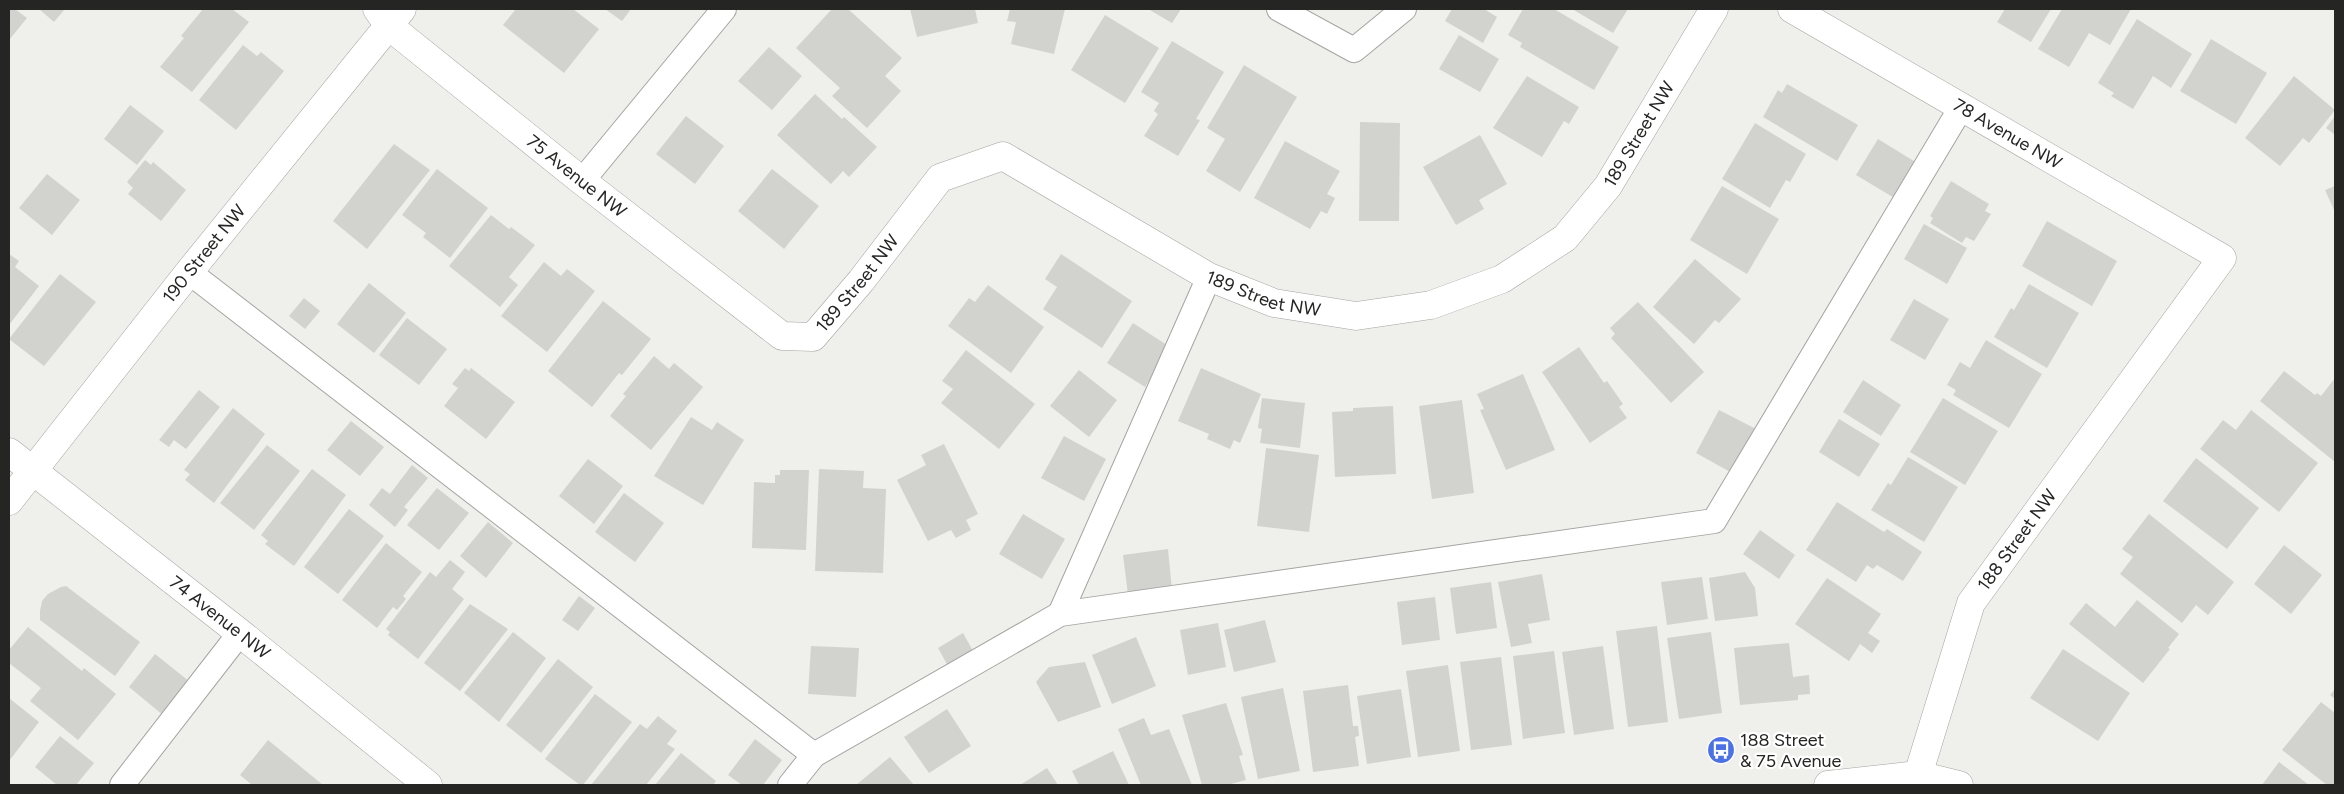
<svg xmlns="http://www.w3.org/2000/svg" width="2344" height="794" font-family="Figtree,sans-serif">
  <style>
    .building { fill: #d2d3cf }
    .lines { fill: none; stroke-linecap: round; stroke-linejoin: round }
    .lane-casing { stroke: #a4a5a1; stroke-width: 26 }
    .street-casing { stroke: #a4a5a1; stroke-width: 29 }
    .secondary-casing { stroke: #a4a5a1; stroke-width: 29 }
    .lane { stroke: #fff; stroke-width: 24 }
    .street { stroke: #fff; stroke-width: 28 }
    .secondary { stroke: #fff; stroke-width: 28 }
    .labels { text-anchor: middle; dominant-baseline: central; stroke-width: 4.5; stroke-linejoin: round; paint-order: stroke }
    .street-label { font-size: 18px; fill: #252624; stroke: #fff }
    .poi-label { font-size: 18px; fill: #252624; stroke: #fff; text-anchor: start }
  </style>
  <rect width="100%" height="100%" fill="#eff0ec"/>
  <g class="building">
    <polygon points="9,9 15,9 27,18 9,40"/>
    <polygon points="39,9 65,9 54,22"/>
    <polygon points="203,9 232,9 249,22 192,92 160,67 184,38 181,36"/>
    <polygon points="516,9 573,9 599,29 564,73 503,25"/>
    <polygon points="605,9 631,9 622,21"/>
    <polygon points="832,9 848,9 902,58 885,76 901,91 867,128 832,96 840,88 796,48"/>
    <polygon points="910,9 975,9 978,23 917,37"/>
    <polygon points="1010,9 1065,9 1054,54 1011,44 1016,22 1007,21"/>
    <polygon points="1148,9 1181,9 1172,23"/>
    <polygon points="1452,9 1484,9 1497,17 1483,43 1445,21"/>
    <polygon points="1523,9 1554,9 1619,47 1594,90 1520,47 1522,43 1508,35"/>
    <polygon points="1572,9 1628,9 1613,33"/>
    <polygon points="2005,9 2051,9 2031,42 1997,22"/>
    <polygon points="2062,9 2131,9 2110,45 2089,33 2069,67 2038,49"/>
    <polygon points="1105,15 1159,48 1125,103 1071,70"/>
    <polygon points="2137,19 2192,54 2171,88 2153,76 2133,109 2111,96 2114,93 2098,83"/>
    <polygon points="1459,35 1499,59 1480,92 1439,69"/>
    <polygon points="2211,39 2267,73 2236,124 2180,91"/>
    <polygon points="1172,41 1224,72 1196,119 1200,120 1178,156 1144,136 1158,114 1154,111 1159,103 1141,92"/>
    <polygon points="243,45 257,56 261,52 284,71 236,130 199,100"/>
    <polygon points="769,47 802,76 772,110 738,81"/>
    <polygon points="1244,65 1297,97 1240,192 1206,171 1225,139 1207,128"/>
    <polygon points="1527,76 1579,107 1569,124 1564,121 1542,157 1493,128"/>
    <polygon points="2294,76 2335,110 2309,143 2303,138 2280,166 2245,138"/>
    <polygon points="1787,84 1858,125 1837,161 1763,117 1778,90 1782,93"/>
    <polygon points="815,94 842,119 844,117 877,147 849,177 843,171 831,184 777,135"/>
    <polygon points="130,105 164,131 137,165 104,139"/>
    <polygon points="686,116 724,146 695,184 656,154"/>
    <polygon points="2335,116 2335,135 2326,128"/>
    <polygon points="1360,122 1400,123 1399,221 1359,221"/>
    <polygon points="1755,123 1806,154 1790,182 1786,180 1770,208 1722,179"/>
    <polygon points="1480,135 1507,184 1479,200 1484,209 1456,225 1423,167"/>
    <polygon points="1878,139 1917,163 1896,199 1856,175"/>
    <polygon points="1285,141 1340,171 1327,194 1335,198 1327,214 1321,211 1310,229 1254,198"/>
    <polygon points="394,144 430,170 367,249 333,221"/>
    <polygon points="145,160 151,165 153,162 186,190 161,221 128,194 133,188 127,182"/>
    <polygon points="437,169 488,208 450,258 423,237 426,233 402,215"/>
    <polygon points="772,169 819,206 784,249 738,211"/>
    <polygon points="47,174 80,200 52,235 19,208"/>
    <polygon points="1951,181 1989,204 1985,211 1991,214 1974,241 1966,237 1962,243 1930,223 1933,218 1930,216"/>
    <polygon points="1722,186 1779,219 1747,274 1690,240"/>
    <polygon points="2335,186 2335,212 2325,190"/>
    <polygon points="491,215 509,229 511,227 535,245 509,277 518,285 500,307 449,266"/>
    <polygon points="2047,221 2117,261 2092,306 2022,266"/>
    <polygon points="1924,224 1967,248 1947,284 1904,259"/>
    <polygon points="9,254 19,261 15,267 39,286 9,325"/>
    <polygon points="1061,254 1132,301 1102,348 1043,309 1057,287 1045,279"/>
    <polygon points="1695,259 1741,299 1719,323 1715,320 1694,344 1653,307"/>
    <polygon points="544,262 561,276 567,269 595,291 547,352 501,316"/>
    <polygon points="60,274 96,302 44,366 9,339"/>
    <polygon points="369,283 406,313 374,353 337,324"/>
    <polygon points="2029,284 2079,313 2047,368 1994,337 2011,308 2014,310"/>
    <polygon points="988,285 1044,327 1011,373 948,326 969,298 975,302"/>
    <polygon points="304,298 320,311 305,329 289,316"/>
    <polygon points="1914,299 1949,319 1925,360 1890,340"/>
    <polygon points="603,301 651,339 622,375 619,373 592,407 548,371"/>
    <polygon points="1638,302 1704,372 1671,403 1611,338 1615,334 1610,328"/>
    <polygon points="407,318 447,349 419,385 379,355"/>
    <polygon points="1133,323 1170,347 1145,387 1107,363"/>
    <polygon points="1986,340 2042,374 2009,428 1953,395 1956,390 1947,385 1960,362 1970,368"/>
    <polygon points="1579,347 1604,383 1607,381 1623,404 1619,407 1627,418 1590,443 1542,372"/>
    <polygon points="966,350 1035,404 999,449 941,403 953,389 942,381"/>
    <polygon points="654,356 669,369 674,363 703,387 651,450 610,416 626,396 623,394"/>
    <polygon points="465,368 469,371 471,368 515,402 486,439 444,406 458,388 452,384"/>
    <polygon points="1201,368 1261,394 1240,443 1234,440 1230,449 1207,439 1209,434 1178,421"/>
    <polygon points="1079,370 1117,400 1089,437 1050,406"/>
    <polygon points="2284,371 2315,395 2317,393 2321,396 2335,378 2335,462 2260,401"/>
    <polygon points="1523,374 1555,450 1506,470 1480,410 1484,409 1477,394"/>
    <polygon points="1863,380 1901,405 1881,436 1843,412"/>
    <polygon points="199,390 220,407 186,449 174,440 169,447 159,440"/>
    <polygon points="1262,398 1305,403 1300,448 1260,443 1262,429 1258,428"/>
    <polygon points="1943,398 1998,431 1965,485 1910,452"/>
    <polygon points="1462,400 1474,493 1432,499 1419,406"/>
    <polygon points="1393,406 1396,474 1335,477 1332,412 1353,411 1353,408"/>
    <polygon points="233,408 265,434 214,503 185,480 190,474 184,470"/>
    <polygon points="1719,410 1758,430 1734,474 1696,453"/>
    <polygon points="2251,410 2318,463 2279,512 2200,449 2223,420 2236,430"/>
    <polygon points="691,417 712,430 717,422 744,440 703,505 654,476"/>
    <polygon points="1839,419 1880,444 1859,477 1819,452"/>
    <polygon points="351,421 384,447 360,476 327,450"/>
    <polygon points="1064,436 1106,459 1084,501 1041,478"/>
    <polygon points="944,444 978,514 966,520 971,530 956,538 951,530 928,541 897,480 926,465 921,455"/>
    <polygon points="267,445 300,471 254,530 220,503"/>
    <polygon points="1266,448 1319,455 1309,532 1257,526"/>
    <polygon points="1908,457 1958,487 1924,542 1871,510 1888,483 1891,485"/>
    <polygon points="2196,458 2259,508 2227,549 2163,501"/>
    <polygon points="588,459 623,486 594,524 559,496"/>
    <polygon points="412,465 428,478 404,507 408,510 395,527 369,505 382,488 390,494"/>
    <polygon points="312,469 346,495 294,566 265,544 268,541 261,535"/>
    <polygon points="819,469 864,471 863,488 886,489 883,573 815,571"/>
    <polygon points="780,470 809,470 806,550 752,548 754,482 775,483 775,475 780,475"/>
    <polygon points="437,488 469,513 439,550 407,525"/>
    <polygon points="624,493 664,523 635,562 595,532"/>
    <polygon points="1837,502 1884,532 1887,529 1922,552 1903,581 1877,565 1873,569 1867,565 1856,582 1806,550"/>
    <polygon points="349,509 384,536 338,594 304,567"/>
    <polygon points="1023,514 1065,539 1042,579 999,554"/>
    <polygon points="2149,514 2234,582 2208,615 2196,605 2182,623 2120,574 2133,557 2122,549"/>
    <polygon points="488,522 513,543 486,578 460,556"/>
    <polygon points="1760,530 1795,555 1779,579 1743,554"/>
    <polygon points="386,543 422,572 403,596 406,599 397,610 393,607 377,628 342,600"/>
    <polygon points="2284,545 2322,575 2291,614 2254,584"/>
    <polygon points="1168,549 1172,590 1128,595 1123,555"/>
    <polygon points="450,560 465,572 452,589 464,599 418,659 388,635 390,632 386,629 430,572 436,577"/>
    <polygon points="1745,572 1755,588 1758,616 1715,621 1709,578"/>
    <polygon points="1542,574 1550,620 1528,624 1532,643 1511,647 1498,582"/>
    <polygon points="1702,577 1708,619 1667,625 1661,582"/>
    <polygon points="1827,578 1881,614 1868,633 1880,641 1872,653 1860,644 1849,661 1795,624"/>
    <polygon points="1491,582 1497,628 1456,634 1450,588"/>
    <polygon points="61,587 66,586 140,642 115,676 40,620 40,611 42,601 48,594"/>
    <polygon points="579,596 595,608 578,631 562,620"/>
    <polygon points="1435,597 1440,640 1402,645 1397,602"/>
    <polygon points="2137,600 2179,634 2168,648 2170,649 2143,683 2069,624 2086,603 2115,627"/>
    <polygon points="470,604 508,629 460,691 424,663"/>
    <polygon points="1265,620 1276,662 1234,672 1224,630"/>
    <polygon points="1218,623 1226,667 1188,675 1180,630"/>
    <polygon points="1657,626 1668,722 1628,727 1616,631"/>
    <polygon points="28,627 82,671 84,668 116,694 78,740 30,701 41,688 9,663 9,650"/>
    <polygon points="513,632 546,658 499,722 464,693"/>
    <polygon points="1711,632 1722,713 1679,719 1667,638"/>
    <polygon points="963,633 973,651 948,666 938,648"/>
    <polygon points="1136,637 1156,686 1112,704 1092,655"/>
    <polygon points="1789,643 1793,677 1809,675 1810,694 1798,695 1798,700 1740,705 1734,648"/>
    <polygon points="811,646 859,648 856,697 808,694"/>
    <polygon points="1603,646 1614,729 1574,735 1562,652"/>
    <polygon points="2063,649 2130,693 2098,741 2030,698"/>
    <polygon points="1554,651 1565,733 1523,739 1513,656"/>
    <polygon points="155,654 190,682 163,715 129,687"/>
    <polygon points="1501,657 1512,745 1471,750 1460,662"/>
    <polygon points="558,659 593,687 541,753 506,725"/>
    <polygon points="1085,662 1101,707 1058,722 1036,682 1049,667"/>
    <polygon points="1448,665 1460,751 1418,757 1406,671"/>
    <polygon points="1348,685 1353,726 1358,726 1359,736 1355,737 1359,766 1313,772 1303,691"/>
    <polygon points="1283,688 1300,771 1258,779 1241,697"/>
    <polygon points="1401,689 1411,757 1367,764 1357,696"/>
    <polygon points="2335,689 2335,699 2330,695"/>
    <polygon points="595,694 632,722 583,785 580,785 545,759"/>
    <polygon points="9,698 39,722 9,761"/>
    <polygon points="2321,702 2335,713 2335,785 2327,785 2282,750"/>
    <polygon points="1226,703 1243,755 1239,756 1246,780 1227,785 1202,785 1182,715"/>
    <polygon points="947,709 971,746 929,773 904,737"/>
    <polygon points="658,716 677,731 667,744 675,749 646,785 591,785 640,724 647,729"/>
    <polygon points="1144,718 1151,735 1169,729 1192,785 1141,785 1118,729"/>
    <polygon points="60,736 94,763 76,785 57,785 35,767"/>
    <polygon points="755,739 782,760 763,785 742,785 728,775"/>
    <polygon points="268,740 323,785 252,785 240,775"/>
    <polygon points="1113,751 1129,785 1079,785 1072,771"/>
    <polygon points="681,753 716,781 713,785 655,785"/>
    <polygon points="890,757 914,785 856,785"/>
    <polygon points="2279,762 2309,785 2262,785"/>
    <polygon points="1047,768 1058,785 1020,785"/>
  </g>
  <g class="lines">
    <g class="lane-casing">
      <g id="lane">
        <polyline points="1279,9 1354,50 1404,9"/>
        <polyline points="582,181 724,9"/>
        <polyline points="189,272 814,755"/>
        <polyline points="1060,614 1209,277"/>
        <polyline points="122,785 240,633"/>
        <polyline points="790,785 814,755 1060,614 1714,521 1962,106"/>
      </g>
    </g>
    <g class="street-casing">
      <g id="street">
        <path id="s1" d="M377,9l12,17 193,155 200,155 31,1 48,-56 79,-103 63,-22 206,121 65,26 82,13 75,-11 71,-26 63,-41 43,-52 106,-177"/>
        <path id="s2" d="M1792,9l430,249 -251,345 -53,172"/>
        <path id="s3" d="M9,452l231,181 188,152"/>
        <path id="s4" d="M9,501l180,-229 213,-263"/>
      </g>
    </g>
    <g class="secondary-casing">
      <polyline id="secondary" points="1828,785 1918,775 1959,785"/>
    </g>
    <use href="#lane" class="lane"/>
    <use href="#street" class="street"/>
    <use href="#secondary" class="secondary"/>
  </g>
  <defs>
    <g id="bus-disc" transform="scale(1.4375)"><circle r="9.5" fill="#4c71e4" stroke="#fff"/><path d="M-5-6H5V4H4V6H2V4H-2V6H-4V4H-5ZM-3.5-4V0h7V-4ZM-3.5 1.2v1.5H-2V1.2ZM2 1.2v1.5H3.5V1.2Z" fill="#fff"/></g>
  </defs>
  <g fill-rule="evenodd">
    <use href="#bus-disc" x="1721" y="750"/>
  </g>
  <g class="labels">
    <g class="street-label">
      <text stroke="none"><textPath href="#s2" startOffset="249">78 Avenue NW</textPath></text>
      <text stroke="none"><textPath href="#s1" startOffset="1569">189 Street NW</textPath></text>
      <text stroke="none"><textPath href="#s1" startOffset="261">75 Avenue NW</textPath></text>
      <text stroke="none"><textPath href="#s4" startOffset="315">190 Street NW</textPath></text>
      <text stroke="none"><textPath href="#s1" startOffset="622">189 Street NW</textPath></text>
      <text stroke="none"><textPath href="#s1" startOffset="1119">189 Street NW</textPath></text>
      <text transform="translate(2017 540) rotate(-54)">188 Street NW</text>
      <text stroke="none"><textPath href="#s3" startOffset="268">74 Avenue NW</textPath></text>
    </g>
    <g class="poi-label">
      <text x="1740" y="740">188 Street<tspan x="1740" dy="21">&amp; 75 Avenue</tspan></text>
    </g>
  </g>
  <rect width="2344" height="794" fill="none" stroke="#252624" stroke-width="20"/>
</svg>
